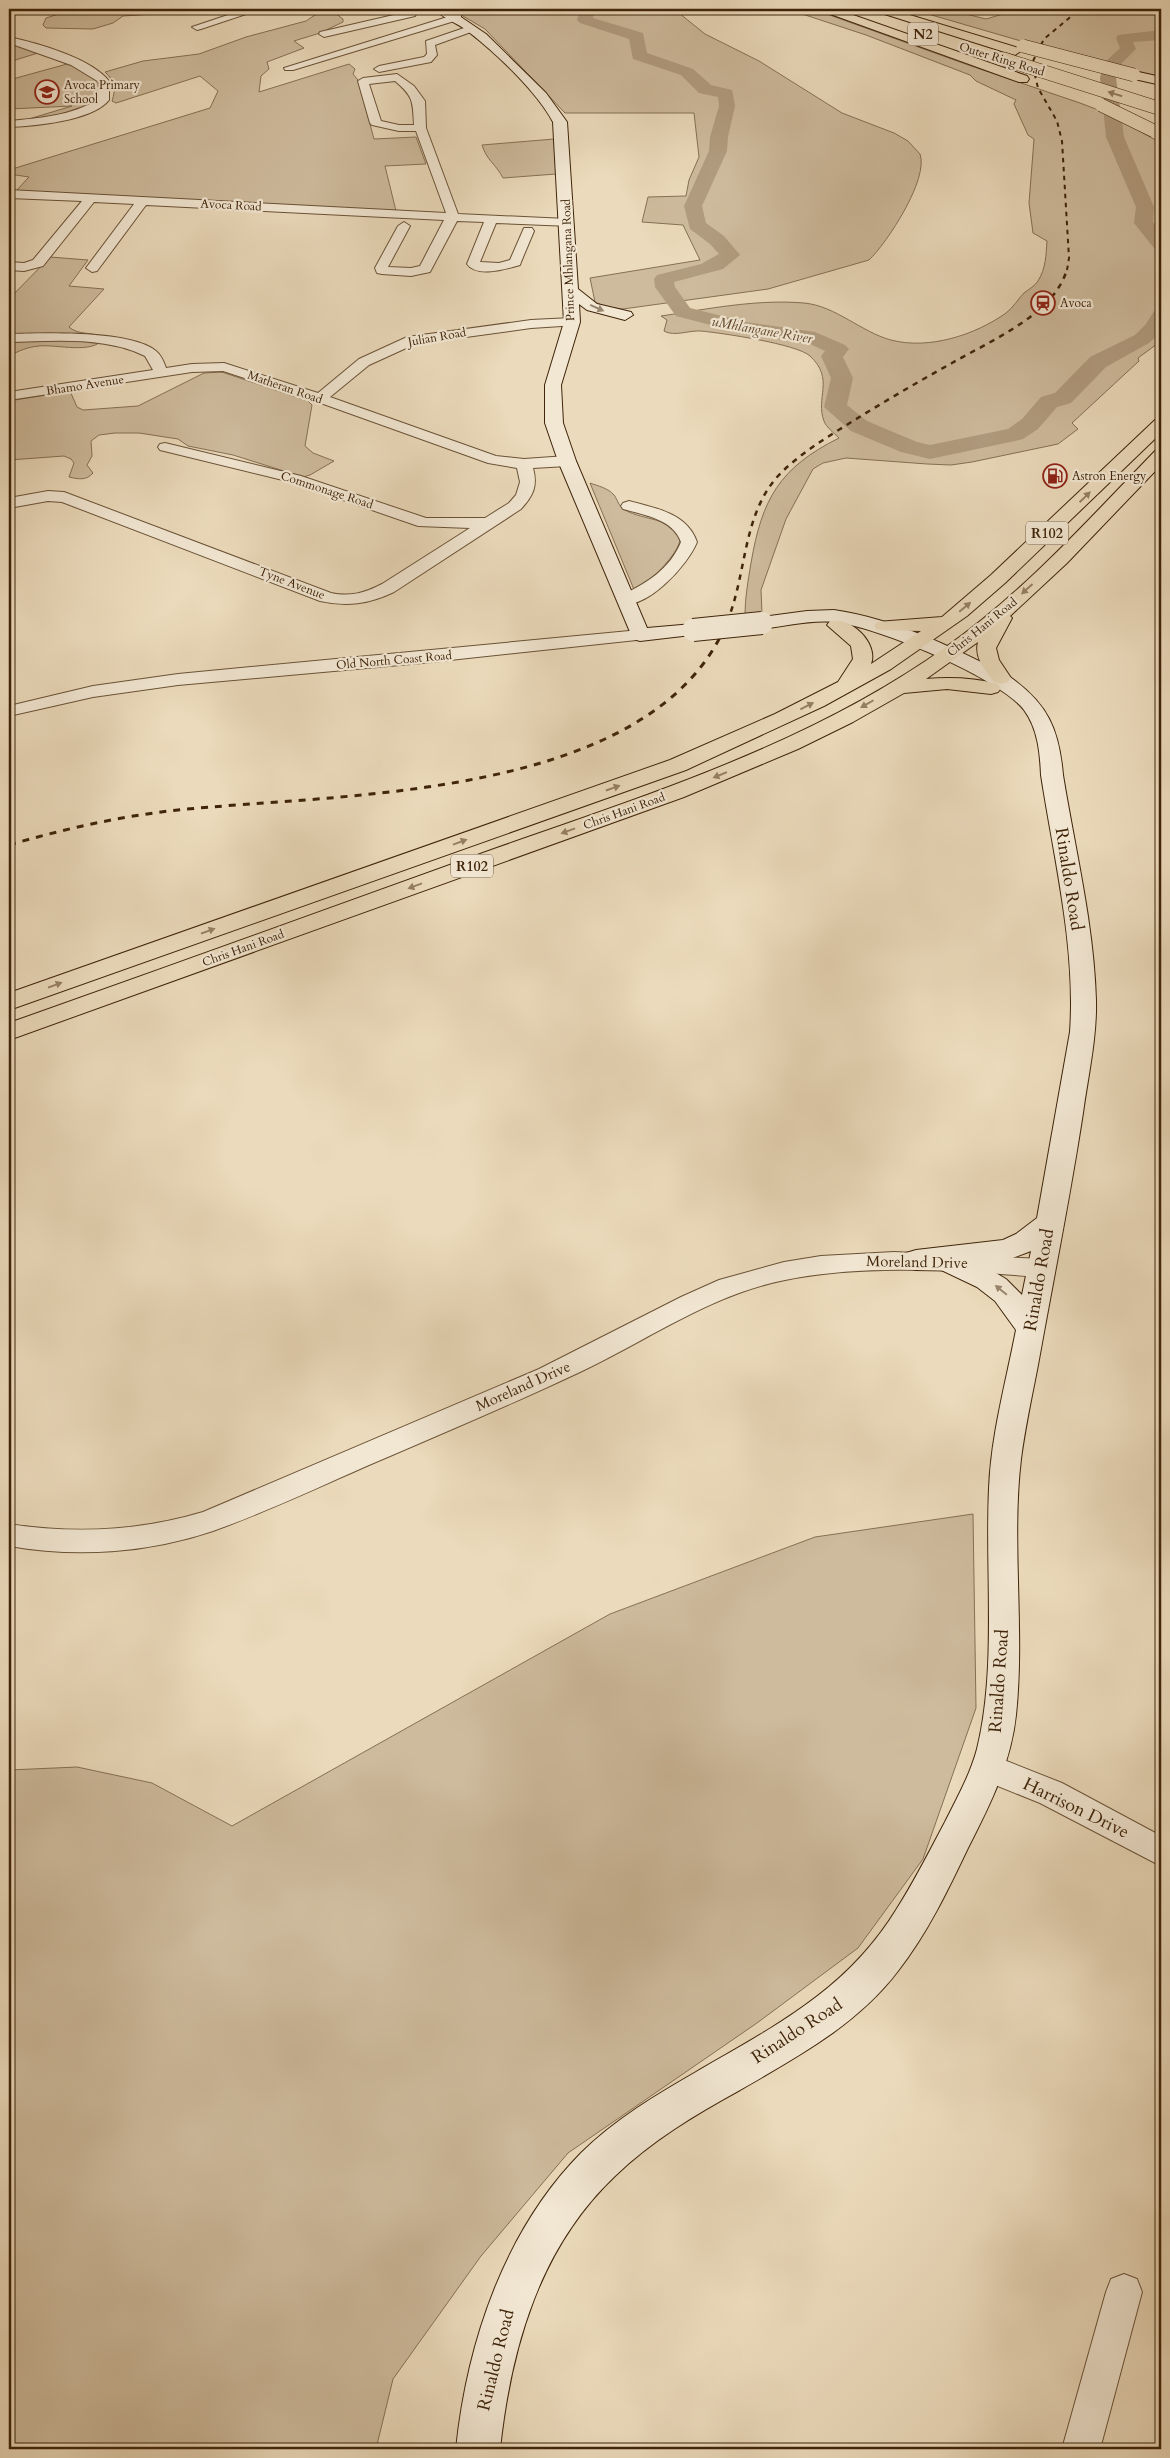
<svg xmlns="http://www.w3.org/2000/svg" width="1170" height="2458" font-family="Cardo,serif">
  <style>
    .green { fill: #cebb9d; stroke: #867054 }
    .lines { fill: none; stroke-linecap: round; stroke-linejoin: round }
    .river { fill: #b19c7f; fill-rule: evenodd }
    .street-casing { stroke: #6a5236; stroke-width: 2 }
    .secondary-casing { stroke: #3f240a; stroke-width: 2 }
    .primary-casing { stroke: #3f240a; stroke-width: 2 }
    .highway-casing { stroke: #3f240a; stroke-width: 2 }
    .street { fill: #f2e7d3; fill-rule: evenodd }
    .secondary { fill: #f2e7d3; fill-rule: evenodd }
    .primary { fill: #ebdabb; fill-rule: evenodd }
    .highway { fill: #ebdabb; fill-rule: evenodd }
    .rail-far2 { stroke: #3f240a; stroke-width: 2; stroke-dasharray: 4.5 4.5; stroke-linecap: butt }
    .rail-far1 { stroke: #3f240a; stroke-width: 2.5; stroke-dasharray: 5.5 5.5; stroke-linecap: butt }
    .rail { stroke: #3f240a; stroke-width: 3; stroke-dasharray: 7 7; stroke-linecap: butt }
    .secondary-bridge-casing { stroke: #3f240a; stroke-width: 24; stroke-linecap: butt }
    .highway-bridge-casing { stroke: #3f240a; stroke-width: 14; stroke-linecap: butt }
    .secondary-bridge { stroke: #f2e7d3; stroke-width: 22 }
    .highway-bridge { stroke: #ebdabb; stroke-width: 13 }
    .oneway { fill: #957f62 }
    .oneway2 { fill: #98866e }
    .labels { text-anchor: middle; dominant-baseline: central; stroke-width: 4.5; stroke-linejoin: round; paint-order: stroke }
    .far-street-label { font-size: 12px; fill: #3f240a; stroke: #f2e7d3 }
    .far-poi-label { font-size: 12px; fill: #3f240a; stroke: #f2e7d3; text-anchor: start }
    .shield { fill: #f2e7d3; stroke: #755e46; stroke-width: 1 }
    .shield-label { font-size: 14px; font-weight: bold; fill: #3f240a }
    .far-water-label { font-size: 14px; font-style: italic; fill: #61482d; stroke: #f2e7d3 }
    .street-label { font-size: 15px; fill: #3f240a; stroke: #f2e7d3 }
    .near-street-label { font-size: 18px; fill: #3f240a; stroke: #f2e7d3 }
  </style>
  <rect width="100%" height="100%" fill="#ebdabb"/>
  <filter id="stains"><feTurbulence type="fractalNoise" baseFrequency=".004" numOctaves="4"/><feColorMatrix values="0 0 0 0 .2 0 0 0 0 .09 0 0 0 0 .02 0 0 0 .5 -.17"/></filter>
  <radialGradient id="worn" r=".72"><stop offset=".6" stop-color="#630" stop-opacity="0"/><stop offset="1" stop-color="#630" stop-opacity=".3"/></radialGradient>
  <g class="green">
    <polygon points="66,9 181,9 170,13 123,16 113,23 93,29 46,28 43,25 46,18 62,13"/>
    <path d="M336,9h16l-17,4 8,6v3l-23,11 -26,8 10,7 -37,14 2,7 -8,7 -2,16 90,-28 6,5 -2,5 5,6 16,59 42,-2 10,27 -41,2 11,45 -380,-20 13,-14 -20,-3v-4l201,-62 8,-17 -18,-15 -84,27 -4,-2c4,-12 3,-20 -7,-29l38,-11 56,-7 47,-17 60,-16 9,-6z"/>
    <path d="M451,9h223l31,25 54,27 83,52 52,20 14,8 12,13c9,25 -33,89 -51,106l-101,29 -145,20 -17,-2 -11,-5 -5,-24 110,-18 -17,-35 -41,-3 6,-25 38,-1 3,-16 10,-23 -5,-44h-129l-80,-84z"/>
    <path d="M787,9h26l158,57 109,37 29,11 52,29v198l-23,17 1,3 -67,62 6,6 -20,15 -86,18 -21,3 -24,-1 -81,-6 -23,5 -10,6 -27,50 -25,71 1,24 -17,2c0,-18 3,-35 6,-53 11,-64 28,-95 88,-125 -5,-5 -13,-11 -15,-17 -9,-23 11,-42 -14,-65 -13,-12 -88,-23 -109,-25 -11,-1 -27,6 -37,0l3,-11 -6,-4c47,-7 95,-17 143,-13 32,3 57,29 87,37 38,10 84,-5 115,-27 7,-5 12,-14 18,-20 5,-4 11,-7 14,-12 8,-13 8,-26 9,-40l-14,-8 -4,-30 5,-64 -6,-4 -14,-31 2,-4 -40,-19 -6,-6 -104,-40z"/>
    <polygon points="911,9 946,9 986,19 1020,9 1161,9 1161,78 1069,55"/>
    <polygon points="9,42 38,53 9,62"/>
    <path d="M67,64c18,7 43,14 27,39l-42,14 -33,5 53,-16 -63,3v-24l3,-1 -3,-4z"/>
    <path d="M554,139l2,35 -53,4c-7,-14 -16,-17 -21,-33z"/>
    <path d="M50,257l38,3 -19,26 35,3 -35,38c10,9 24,4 35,11 -11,17 -47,6 -65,8 -12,1 -20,5 -30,10v-57z"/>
    <path d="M222,372l86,29 4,4 -7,41 8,7 21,8 -24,14 -7,2 -70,-22 -45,-9 -10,-7 -39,-6h-24l-16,2 -8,6 1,15 -5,9 6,8c-7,8 -15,6 -24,4l5,-14 -3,-4 -7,-3 -55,4v-59l61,-10 7,16 6,3 55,-4 66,-33z"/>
    <path d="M590,483c8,3 18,5 24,12 4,5 4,11 11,15 19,11 45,6 55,30 -2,15 -32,43 -45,52z"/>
    <polygon points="973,1514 976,1708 923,1859 858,1948 757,2023 568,2153 481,2256 393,2379 376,2449 9,2449 9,1770 77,1767 152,1783 232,1826 610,1614 815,1537"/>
  </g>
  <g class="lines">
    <g class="river">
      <polygon points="580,9 594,9 593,18 643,33 647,53 693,69 711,85 732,90 735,106 728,137 727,151 702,206 706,223 724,236 740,255 723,269 674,282 675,287 690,308 746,322 815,332 845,345 849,349 843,357 853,378 847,405 867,421 917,442 930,445 1008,429 1022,419 1041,397 1055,393 1090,357 1135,335 1146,324 1154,311 1161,309 1161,332 1149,343 1106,367 1071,403 1057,407 1038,429 1023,439 1015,441 930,459 901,452 851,431 824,407 831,378 821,356 825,351 810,344 745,334 676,316 655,287 654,279 657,275 701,264 719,254 710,244 690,229 684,206 709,151 710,137 719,106 718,97 699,93 681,75 633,59 629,39 580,23 577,20"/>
      <polygon points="1161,30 1161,40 1133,42 1136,49 1120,65 1116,78 1124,137 1154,207 1153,222 1161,232 1161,250 1154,248 1134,223 1136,207 1106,137 1100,78 1104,63 1120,48 1116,38 1118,35"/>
    </g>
    <g class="street-casing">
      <g id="street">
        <polygon points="246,9 261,9 201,29 197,30 192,27"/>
        <polygon points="411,11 416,14 415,16 324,37 319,34 320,32"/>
        <polygon points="457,14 461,15 461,19 293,70 285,70 284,68"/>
        <polygon points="467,27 471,28 471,32 435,45 437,55 431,62 379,72 374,69 379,66 424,57 427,54 426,41"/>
        <path d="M9,37c28,6 82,21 100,44v19c-17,21 -75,26 -100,27v-6c29,-3 64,-5 89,-22l1,-17 -28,-17 -62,-22z"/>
        <path d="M397,74l17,12 11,15 1,27 32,86 109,5 4,1 2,3 -2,3 -75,-3 -16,39 19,1 11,-3 14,-32h8l2,3 -13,31 -1,3c-14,4 -43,13 -53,-1l17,-42 -27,-1 -27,51 -19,4 -29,-2 -5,-1 -2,-5 23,-42 6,-4 6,4 -22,41 23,1 9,-2 24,-46 -298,-15 -49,66 -5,1 -6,-4 48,-64 -40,-2 -51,64 -19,5 -15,-1v-8l15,1 9,-3 49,-59 -73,-3v-8l437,23 -30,-82h-17l-27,-6 -2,-2 -12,-42 5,-3zM395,81c18,15 18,20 19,44h-15l-18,-4 -12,-37z"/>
        <path d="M572,318l7,4 -2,3 -46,3 -116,16 -46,21 -39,32 166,59 28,3 43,-3 8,5 -8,5 -34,2c5,18 0,28 -12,41l-127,83c-25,12 -47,15 -74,9l-258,-99 -14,-1 -39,7v-10l39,-7 16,1 267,101c19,4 34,0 51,-9l88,-56 -52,-2 -127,-44 -131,-32 -2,-3 2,-3 5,-1 136,33 125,42h59l24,-15 7,-8 4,-13 -3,-14 -29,-5 -173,-62 -92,-30 -31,1 -183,28v-8l144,-22 -8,-14c-40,-20 -92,-15 -136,-14v-8c33,-1 122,-4 147,17 5,4 8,11 10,17l26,-4 32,-1 94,30 41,-34 48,-22 124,-17z"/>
        <path d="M629,501c26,7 58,12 68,41 -9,23 -50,68 -77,62l-2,-4 2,-4c26,-12 50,-27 61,-54 -8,-23 -37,-27 -58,-33l-2,-3 2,-3z"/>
        <polygon points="640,630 646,631 649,635 646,639 422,663 178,685 93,697 9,716 9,706 93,686 178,674"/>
        <path d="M894,1252l148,7 9,3 3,6 -3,6 -9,3c-85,-6 -172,-14 -257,3 -75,15 -137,60 -205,92 -70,33 -141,63 -211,93 -52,23 -103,47 -156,66 -65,22 -136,27 -204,15v-22c65,10 131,7 194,-12l336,-143 142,-72 38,-17 65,-18 37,-6z"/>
        <polygon points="989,1754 1062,1783 1161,1836 1161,1866 1040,1803 978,1778 974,1768 978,1758"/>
        <polygon points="1124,2274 1137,2279 1142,2292 1100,2449 1062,2449 1106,2292 1111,2279"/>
      </g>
    </g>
    <g class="secondary-casing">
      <g id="secondary">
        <path d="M435,9h14l37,25 60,59 21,29 11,167 19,15 34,8 2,3 -8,5 -38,-10 -8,-6 1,18 -19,63 2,38 13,38 71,167 46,-4 7,2 3,4 -3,4 -60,7 -7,-2 -75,-178 -13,-38v-38l19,-63 -11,-200c-16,-30 -56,-68 -83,-89 -10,-9 -27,-14 -35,-24z"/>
        <path d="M834,610c61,9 121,38 176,67 38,27 49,52 53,98 12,74 31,150 33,225 1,38 -8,76 -13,113 -13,85 -30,168 -45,252 -6,31 -13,63 -17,94 -10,83 4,171 -5,256 -5,48 -26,90 -48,133 -20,42 -41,86 -70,123 -41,54 -101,86 -158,119 -44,24 -89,51 -125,86 -76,72 -104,172 -115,273h-44c11,-107 49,-219 125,-296 33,-33 75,-58 115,-81 79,-46 151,-82 200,-162 18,-28 33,-58 49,-88 12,-24 25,-47 32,-73 20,-81 8,-178 12,-261 2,-53 17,-106 27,-158l-21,-29 -18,-14 -40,-19 -21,2 -10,-3 -4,-7 4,-7 10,-3 87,-10 13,-6 21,-16 33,-186c6,-85 -16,-173 -29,-257 -1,-22 -3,-46 -17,-65 -25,-33 -149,-84 -190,-88 -24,-2 -48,4 -72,7l-7,-2 -3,-4 3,-4 7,-2 45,-6zM1031,1251l-9,44 -16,-16 -27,-16 28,-3z"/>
      </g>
    </g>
    <g class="primary-casing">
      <g id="primary">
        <path d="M1161,419v14l-156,150 -38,33 -76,53 -67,37 -138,64 -677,240v-17l661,-233 105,-46 63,-32 15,-23 -2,-13 -24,-21 3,-4c20,-5 49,22 41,43l6,-4 44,-29 -44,-1 -3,-4 3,-4 65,-5 49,-42 164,-155z"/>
        <path d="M1161,450v15l-94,98 -57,53 2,2 -16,30 3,12 12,18 -3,4 -7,2 -7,-2c-9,-12 -20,-24 -16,-40l-52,37c24,-2 49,-1 72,5l3,4 -3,4 -7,2 -44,-5 -43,4 -51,29 -55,27 -114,48 -675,243v-17c162,-57 323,-116 485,-174 156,-55 316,-105 452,-202 78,-55 142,-127 209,-196z"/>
      </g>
    </g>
    <g class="highway-casing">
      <g id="highway">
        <polygon points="820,9 836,9 1027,76 1029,79 1027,82 1019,82 822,11"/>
        <polygon points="873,9 890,9 1019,48 1021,51 1015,55 1011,54 875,11"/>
        <polygon points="1134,71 1161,77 1161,85 1130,78 1128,75"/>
      </g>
    </g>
    <use href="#street" class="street"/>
    <use href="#secondary" class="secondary"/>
    <use href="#primary" class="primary"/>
    <use href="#highway" class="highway"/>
    <polyline class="rail-far2" points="1067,270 1069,258 1062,141 1057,121 1038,88 1032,63 1044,39 1080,9"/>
    <path class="rail-far1" d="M727,622c20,-48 15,-106 51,-146 19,-20 43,-35 67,-50 35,-22 71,-43 107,-63 38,-22 103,-49 115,-94"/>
    <path class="rail" d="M9,845c55,-16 112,-29 169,-35 163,-17 477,-9 550,-190"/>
    <g class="secondary-bridge-casing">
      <polyline id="secondary-bridge" points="693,630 762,623"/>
    </g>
    <g class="highway-bridge-casing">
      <g id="highway-bridge">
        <polyline points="1023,46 1134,75"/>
        <polyline points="1004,59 1161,109"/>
        <polyline points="1101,105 1154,131"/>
      </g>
    </g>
    <use href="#secondary-bridge" class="secondary-bridge"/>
    <use href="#highway-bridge" class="highway-bridge"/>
  </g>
  <defs><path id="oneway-solid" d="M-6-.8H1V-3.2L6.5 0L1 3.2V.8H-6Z" transform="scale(1.25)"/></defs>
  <g class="oneway">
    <use href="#oneway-solid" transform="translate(1115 94) rotate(-163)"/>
    <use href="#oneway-solid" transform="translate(1085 497) rotate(-44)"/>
    <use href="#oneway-solid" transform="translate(1027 589) rotate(138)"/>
    <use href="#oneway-solid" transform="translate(965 607) rotate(-40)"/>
    <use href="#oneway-solid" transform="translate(867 704) rotate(150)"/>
    <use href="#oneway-solid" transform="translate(807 706) rotate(-27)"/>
    <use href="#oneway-solid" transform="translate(720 775) rotate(158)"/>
    <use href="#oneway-solid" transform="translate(613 788) rotate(-19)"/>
    <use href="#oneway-solid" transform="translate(568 831) rotate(160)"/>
    <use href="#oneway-solid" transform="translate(460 842) rotate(-20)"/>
    <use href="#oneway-solid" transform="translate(415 886) rotate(160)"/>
    <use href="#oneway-solid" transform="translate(208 931) rotate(-20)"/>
    <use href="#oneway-solid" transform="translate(55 985) rotate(-20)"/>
  </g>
  <g class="oneway2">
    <use href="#oneway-solid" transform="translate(597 308) rotate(24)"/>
    <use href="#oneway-solid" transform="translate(1001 1290) rotate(-141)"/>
  </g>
  <defs>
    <g id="school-ring" transform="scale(1.25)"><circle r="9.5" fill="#f2e7d3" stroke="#8f2418" stroke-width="1.5"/><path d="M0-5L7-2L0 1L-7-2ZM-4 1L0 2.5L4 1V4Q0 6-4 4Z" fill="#8f2418"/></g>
    <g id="station-ring" transform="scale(1.25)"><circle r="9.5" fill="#f2e7d3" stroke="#8f2418" stroke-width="1.5"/><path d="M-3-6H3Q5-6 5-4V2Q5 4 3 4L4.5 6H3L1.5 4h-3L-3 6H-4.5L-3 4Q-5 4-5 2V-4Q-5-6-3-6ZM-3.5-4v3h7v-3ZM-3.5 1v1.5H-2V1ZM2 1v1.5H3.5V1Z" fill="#8f2418"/></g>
    <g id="fuel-ring" transform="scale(1.25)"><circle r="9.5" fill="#f2e7d3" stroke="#8f2418" stroke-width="1.5"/><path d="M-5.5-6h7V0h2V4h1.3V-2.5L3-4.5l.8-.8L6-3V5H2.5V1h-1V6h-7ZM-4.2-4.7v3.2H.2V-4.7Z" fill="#8f2418"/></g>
  </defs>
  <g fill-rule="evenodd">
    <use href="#school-ring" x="47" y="92"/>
    <use href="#station-ring" x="1043" y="303"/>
    <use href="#fuel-ring" x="1055" y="476"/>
  </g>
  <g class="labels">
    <g class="far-street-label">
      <text transform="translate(1002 59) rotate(17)">Outer Ring Road</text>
      <text transform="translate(231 205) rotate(3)">Avoca Road</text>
      <text transform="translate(568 260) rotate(-92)">Prince Mhlangana Road</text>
      <text transform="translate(437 337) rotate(-10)">Julian Road</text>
      <text transform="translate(85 385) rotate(-9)">Bhamo Avenue</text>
      <text transform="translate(285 387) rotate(19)">Matheran Road</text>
      <text transform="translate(327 490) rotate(18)">Commonage Road</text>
      <text transform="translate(292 583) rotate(21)">Tyne Avenue</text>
      <text transform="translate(982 627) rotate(-39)">Chris Hani Road</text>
      <text transform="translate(394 660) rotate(-5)">Old North Coast Road</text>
      <text transform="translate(624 811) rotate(-20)">Chris Hani Road</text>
      <text transform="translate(243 948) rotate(-20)">Chris Hani Road</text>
    </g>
    <g class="far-poi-label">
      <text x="64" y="85">Avoca Primary<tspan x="64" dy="14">School</tspan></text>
      <text x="1060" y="303">Avoca</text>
      <text x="1072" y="476">Astron Energy</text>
    </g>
    <g class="shield">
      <rect x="908" y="22.5" width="30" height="23" rx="4"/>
      <rect x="1026" y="521.5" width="42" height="23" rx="4"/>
      <rect x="451" y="854.5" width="42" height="23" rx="4"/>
    </g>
    <g class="shield-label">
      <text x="923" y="34">N2</text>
      <text x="1047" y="533">R102</text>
      <text x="472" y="866">R102</text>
    </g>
    <g class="far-water-label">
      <text transform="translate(762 330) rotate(10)">uMhlangane River</text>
    </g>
    <g class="street-label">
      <text transform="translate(917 1262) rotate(1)">Moreland Drive</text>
      <text transform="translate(523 1386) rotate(-24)">Moreland Drive</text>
    </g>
    <g class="near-street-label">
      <text transform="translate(1069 879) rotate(81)">Rinaldo Road</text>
      <text transform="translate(1039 1280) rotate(-80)">Rinaldo Road</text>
      <text transform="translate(999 1681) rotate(-86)">Rinaldo Road</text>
      <text transform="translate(1076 1808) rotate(26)">Harrison Drive</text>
      <text transform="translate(797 2031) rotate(-33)">Rinaldo Road</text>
      <text transform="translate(496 2360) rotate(-76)">Rinaldo Road</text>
    </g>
  </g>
  <rect width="1170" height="2458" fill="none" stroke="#ebdabb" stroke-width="30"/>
  <rect x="10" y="10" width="1150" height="2438" fill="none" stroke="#3f240a" stroke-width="2.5"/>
  <rect x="15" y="15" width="1140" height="2428" fill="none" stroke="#3f240a"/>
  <rect width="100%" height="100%" filter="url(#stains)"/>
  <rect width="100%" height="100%" fill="url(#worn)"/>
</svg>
